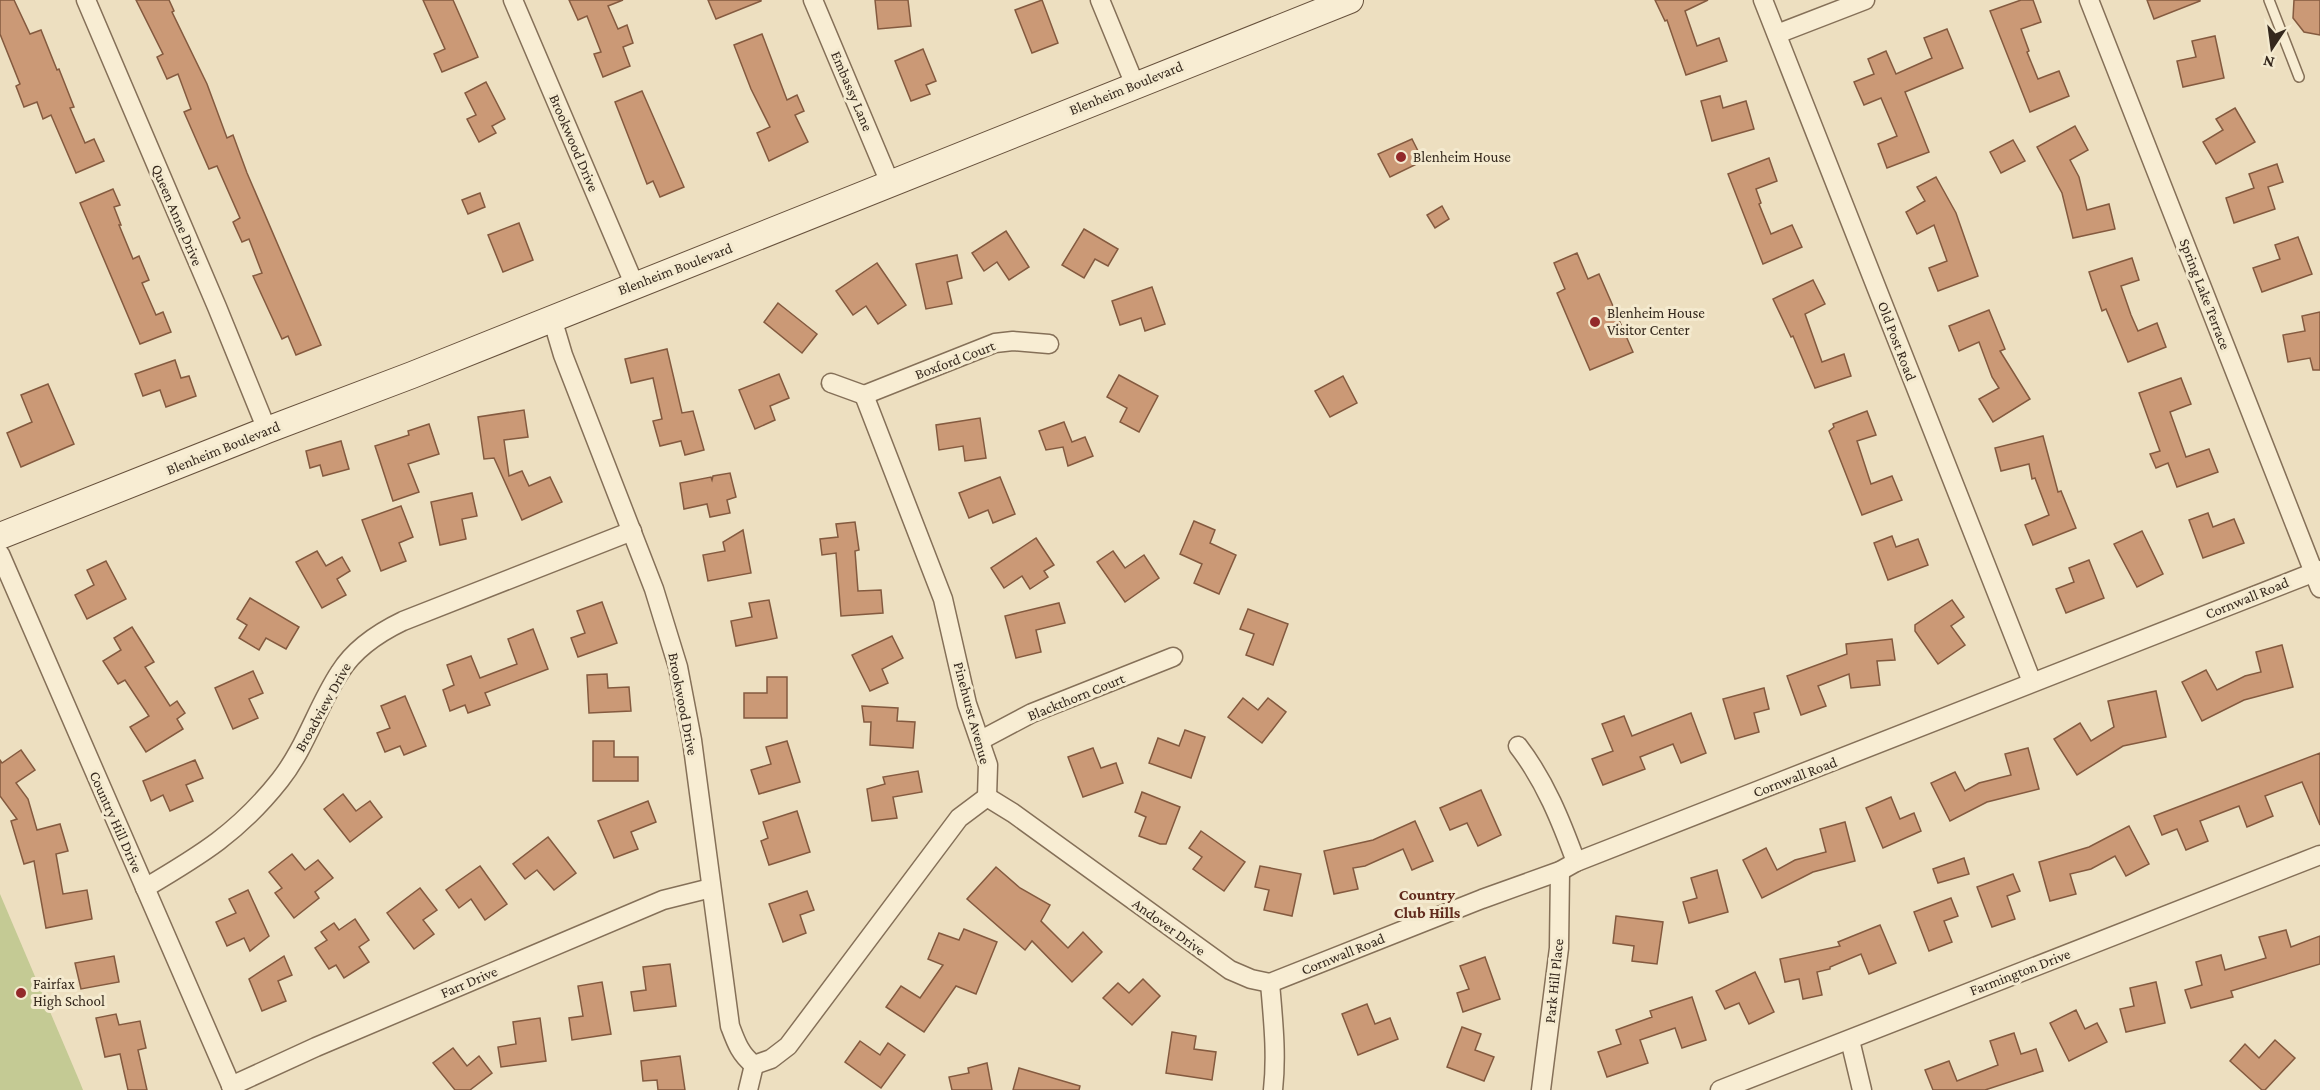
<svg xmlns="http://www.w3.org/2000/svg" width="2320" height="1090" font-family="'Crimson Pro',serif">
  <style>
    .green { fill: #c4ca94 }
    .building { fill: #cb9976; stroke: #845a3f; stroke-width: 1.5 }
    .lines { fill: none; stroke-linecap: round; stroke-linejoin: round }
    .service-casing { stroke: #857058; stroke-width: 12 }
    .minor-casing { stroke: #857058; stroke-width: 21 }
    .secondary-casing { stroke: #67513c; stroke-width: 28 }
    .service { stroke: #f8edd3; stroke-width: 9 }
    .minor { stroke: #f8edd3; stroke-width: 18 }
    .secondary { stroke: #f8edd3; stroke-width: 26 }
    .poi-dot { fill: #93292a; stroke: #f4eacf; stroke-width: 2 }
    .labels { text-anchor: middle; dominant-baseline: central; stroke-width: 6; stroke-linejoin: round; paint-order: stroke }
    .street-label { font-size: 15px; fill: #35281d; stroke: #f4eacf }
    .poi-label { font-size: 15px; fill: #35281d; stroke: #f4eacf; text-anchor: start }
    .neighbourhood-label { font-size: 16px; font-weight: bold; fill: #612b1d; stroke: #f4eacf }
  </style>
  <rect width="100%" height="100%" fill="#eddfc0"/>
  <polygon class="green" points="0,894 79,1080 83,1090 0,1090"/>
  <g class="building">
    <polygon points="0,0 14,0 30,34 41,30 57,70 59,69 74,107 70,108 85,143 94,139 104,161 76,173 51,115 43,119 37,102 24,107 16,86 20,84 0,34"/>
    <polygon points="136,0 169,0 174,11 172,12 207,84 227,138 233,135 247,173 321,345 296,355 288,336 282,339 253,276 262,273 249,239 242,242 233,222 240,218 217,166 209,169 184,112 191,109 178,74 167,79 157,57 163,54"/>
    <polygon points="423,0 453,0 478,57 442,72 434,54 445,49"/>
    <polygon points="569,0 623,0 608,6 618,29 627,25 633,43 623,47 630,66 603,77 594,54 601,52 587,16 578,20"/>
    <polygon points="708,0 761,0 761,1 716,19"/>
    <polygon points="875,0 908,0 911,26 878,29"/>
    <polygon points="1042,0 1058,43 1032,53 1015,10"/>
    <polygon points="1655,0 1708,0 1685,11 1697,46 1719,38 1727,61 1686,75 1667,20 1665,21"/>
    <polygon points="2021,0 2033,0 2041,22 2021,29 2029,51 2027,52 2038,79 2059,71 2069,96 2030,112 1990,11"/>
    <polygon points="2147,0 2200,0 2200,1 2154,19"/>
    <polygon points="2294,0 2320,0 2320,35 2304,32 2293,18"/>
    <polygon points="1947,29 1963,68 1905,92 1929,152 1887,168 1878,144 1897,136 1881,98 1864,105 1854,82 1874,74 1868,59 1886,51 1896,74 1932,58 1924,38"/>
    <polygon points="762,34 787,100 797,95 804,111 795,115 808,142 769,161 757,133 770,127 751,89 734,45"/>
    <polygon points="2215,36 2224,78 2183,87 2177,61 2196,57 2192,41"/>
    <polygon points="923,49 936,81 926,85 930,94 911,101 895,61"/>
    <polygon points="486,82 505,119 492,126 496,133 479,142 467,119 476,115 465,93"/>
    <polygon points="642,91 684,187 660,197 653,181 647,184 615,102"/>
    <polygon points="1720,96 1723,108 1746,101 1754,129 1712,141 1701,101"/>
    <polygon points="2235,108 2255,142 2216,164 2203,142 2223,130 2216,119"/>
    <polygon points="2075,126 2088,150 2070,160 2079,177 2087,210 2109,204 2115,229 2073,238 2062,193 2037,147"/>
    <polygon points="1412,139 1423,161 1390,177 1378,154"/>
    <polygon points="2013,140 2025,161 2001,173 1990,152"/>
    <polygon points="1769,158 1777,181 1756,189 1761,203 1759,204 1771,234 1792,225 1802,247 1763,264 1728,174"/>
    <polygon points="2277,164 2283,182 2268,187 2275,209 2234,223 2226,198 2254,188 2249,174"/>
    <polygon points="1936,177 1956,213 1978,276 1938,291 1929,268 1947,261 1934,225 1917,234 1906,212 1925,201 1917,187"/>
    <polygon points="113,189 120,205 114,207 121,225 119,225 133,259 139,256 149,280 142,283 156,315 163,312 171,332 140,344 80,203"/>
    <polygon points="480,193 485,207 468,214 462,200"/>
    <polygon points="1442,206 1449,219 1435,228 1427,215"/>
    <polygon points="519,223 533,260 503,272 488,235"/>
    <polygon points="1084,229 1118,249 1108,266 1095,259 1084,278 1062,265"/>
    <polygon points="1006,231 1029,267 1009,280 997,262 984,271 972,253"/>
    <polygon points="2298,237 2312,274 2262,292 2253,268 2280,259 2275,245"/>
    <polygon points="1577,253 1588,279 1599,274 1633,352 1590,370 1557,293 1565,289 1554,263"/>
    <polygon points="957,255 962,278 947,282 952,304 926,309 916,264"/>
    <polygon points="2132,258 2139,280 2121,286 2131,315 2138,331 2157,323 2166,347 2128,362 2106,309 2102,311 2089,272"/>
    <polygon points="877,263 906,305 878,324 866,306 853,315 836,291"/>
    <polygon points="1813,280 1825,304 1805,314 1822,362 1844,354 1851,376 1815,388 1793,336 1791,337 1773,299"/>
    <polygon points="1152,287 1165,324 1145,331 1141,318 1120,325 1112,301"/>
    <polygon points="778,303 817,334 802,353 764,322"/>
    <polygon points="1989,310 2005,349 2000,351 2030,399 1993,422 1979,399 1999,388 1992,377 1979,342 1959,351 1949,326"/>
    <polygon points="2320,312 2320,370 2313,370 2310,358 2288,362 2283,335 2305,331 2302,316"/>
    <polygon points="667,349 682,413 693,411 704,450 685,455 681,441 660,446 653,421 662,419 653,378 631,383 625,359"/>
    <polygon points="175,360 181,378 189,376 196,396 166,407 160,390 143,396 135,374"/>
    <polygon points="779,374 789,398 770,406 775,420 755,429 739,390"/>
    <polygon points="1119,375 1158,396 1139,432 1120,422 1127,408 1107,397"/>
    <polygon points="1343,376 1357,403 1330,417 1315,391"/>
    <polygon points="2181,378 2191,404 2170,412 2186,457 2209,449 2218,472 2177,487 2168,463 2156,468 2150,454 2160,451 2139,393"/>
    <polygon points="48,384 74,444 21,467 7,433 32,422 21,395"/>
    <polygon points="524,410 528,437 504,440 509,476 522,471 529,486 550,477 562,502 522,520 494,458 484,459 478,417"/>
    <polygon points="1867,411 1876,435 1857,441 1871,484 1892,476 1902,500 1862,515 1829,431 1834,427 1833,424"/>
    <polygon points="980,418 986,458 965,461 963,446 939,450 936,425"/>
    <polygon points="1064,422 1072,442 1085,437 1093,456 1068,466 1063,447 1046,450 1039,431"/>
    <polygon points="429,424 439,454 408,464 419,492 393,501 375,446 409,435 408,431"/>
    <polygon points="2043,436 2058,492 2061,491 2076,528 2033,545 2025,525 2049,515 2035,478 2032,479 2029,464 2001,471 1995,448"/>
    <polygon points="341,441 349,469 323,476 320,465 310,468 306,451"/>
    <polygon points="730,473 736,497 727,500 730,513 710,517 707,504 684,509 680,483 711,477 712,480 713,476"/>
    <polygon points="1000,477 1015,514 993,523 988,510 969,518 959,493"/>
    <polygon points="472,493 477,516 462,519 466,539 440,545 431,502"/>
    <polygon points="401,506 413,537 399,543 406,561 381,571 362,520"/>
    <polygon points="2208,513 2213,527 2234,519 2244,543 2203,558 2189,520"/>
    <polygon points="1194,521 1215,530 1210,543 1236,555 1219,594 1194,583 1202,564 1180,554"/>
    <polygon points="855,522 859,550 855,551 858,591 881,590 883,613 841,616 836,553 822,555 820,539 838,537 836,524"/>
    <polygon points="743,530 751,573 708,581 703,555 725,551 723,542"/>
    <polygon points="2142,531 2163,574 2137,587 2114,544"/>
    <polygon points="1892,536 1896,547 1918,539 1928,565 1888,580 1874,543"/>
    <polygon points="1036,538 1054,565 1044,571 1048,577 1030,589 1022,576 1004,588 991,568"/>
    <polygon points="317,551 326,566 342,557 350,571 337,579 346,595 322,608 296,562"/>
    <polygon points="1113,551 1125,568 1144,555 1159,578 1125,602 1097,562"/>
    <polygon points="2089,560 2104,598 2066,613 2056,589 2074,582 2069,568"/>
    <polygon points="106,561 126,599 87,619 75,595 94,585 87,570"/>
    <polygon points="250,598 299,627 286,649 266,638 259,650 239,638 247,625 237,619"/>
    <polygon points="769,600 777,638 736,646 731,621 752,617 749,603"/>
    <polygon points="1952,600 1964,617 1951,626 1965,645 1938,664 1915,631 1915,625"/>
    <polygon points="602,602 617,643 578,657 571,638 585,633 577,611"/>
    <polygon points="1059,603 1065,623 1036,630 1041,652 1016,658 1005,616"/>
    <polygon points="1248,609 1288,624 1273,665 1246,655 1254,634 1240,629"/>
    <polygon points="132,627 154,662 145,667 170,706 177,701 185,713 177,719 183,729 146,752 130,727 149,716 125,680 118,684 103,661 121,650 114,638"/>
    <polygon points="533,629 548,669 485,693 490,705 468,713 465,705 450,711 443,690 454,685 447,665 471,656 480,678 517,664 508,639"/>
    <polygon points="892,636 903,658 882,669 888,683 870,691 852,655"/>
    <polygon points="1892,639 1895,660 1877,661 1880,685 1851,688 1849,674 1818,686 1826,706 1801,715 1787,676 1847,654 1846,644"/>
    <polygon points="2282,645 2293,687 2244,700 2202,721 2182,682 2206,670 2217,690 2245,676 2261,672 2256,652"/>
    <polygon points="253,671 263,693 249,699 258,718 233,729 215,688"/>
    <polygon points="607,674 608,688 629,687 631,711 589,713 587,675"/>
    <polygon points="767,677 787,677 787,718 744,718 744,693 767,693"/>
    <polygon points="1764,688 1769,709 1754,713 1759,732 1735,739 1723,699"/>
    <polygon points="2156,691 2166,737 2123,746 2077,775 2054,739 2080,723 2091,741 2114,727 2108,701"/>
    <polygon points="405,696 426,746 404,755 400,746 385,752 377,733 390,728 381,706"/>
    <polygon points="1243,698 1258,710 1268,698 1286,712 1262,743 1228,717"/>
    <polygon points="862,706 898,708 897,721 915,722 913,748 870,745 871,722 864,722"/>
    <polygon points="1691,713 1706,753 1681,763 1673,744 1640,757 1645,769 1603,785 1592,759 1613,751 1602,724 1624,716 1632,736"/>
    <polygon points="1185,730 1205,737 1191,778 1149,763 1158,738 1179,746"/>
    <polygon points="593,741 614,741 614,757 638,757 638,781 593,781"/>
    <polygon points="787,741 800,782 759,794 751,770 771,764 766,747"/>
    <polygon points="1093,748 1101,768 1116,763 1123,783 1083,797 1068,757"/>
    <polygon points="2028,748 2039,789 1987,802 1950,821 1931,783 1955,772 1965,791 1979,783 2011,775 2005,754"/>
    <polygon points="21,750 35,770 16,783 28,799 37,830 60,824 68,851 56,854 63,894 87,890 92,919 46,928 34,861 24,864 11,821 17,819 0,796 0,760 2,763"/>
    <polygon points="2320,753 2320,825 2302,782 2265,796 2273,816 2247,827 2239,806 2200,821 2208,841 2186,850 2177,829 2162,835 2154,816"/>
    <polygon points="195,760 203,778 186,785 193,801 170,811 163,795 151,801 143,781"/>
    <polygon points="918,771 922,792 893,797 897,818 872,821 867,789 885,784 883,777"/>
    <polygon points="1481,790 1501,835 1478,846 1467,823 1450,830 1440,808"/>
    <polygon points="1142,792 1180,807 1166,844 1160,844 1139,836 1146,817 1135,812"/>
    <polygon points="343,794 356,811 370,801 382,817 350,842 324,809"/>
    <polygon points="1891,797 1900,819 1914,813 1921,831 1883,848 1866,808"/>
    <polygon points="648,801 656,822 631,832 638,849 614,858 598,821"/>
    <polygon points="797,811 810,852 769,865 761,841 768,838 763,822"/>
    <polygon points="1415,821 1433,861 1412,870 1403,849 1365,866 1353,868 1358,889 1334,894 1324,851 1373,840"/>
    <polygon points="1845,822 1855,861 1813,872 1762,898 1743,860 1766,848 1777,870 1795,860 1826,852 1820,829"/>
    <polygon points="2129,826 2149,864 2126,876 2115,856 2091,869 2070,874 2076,894 2050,901 2039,862 2089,847"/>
    <polygon points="1201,831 1245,862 1224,891 1193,869 1202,857 1189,848"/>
    <polygon points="548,837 576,873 554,890 537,870 525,879 513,864"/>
    <polygon points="292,854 305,870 318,860 333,878 315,892 319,898 294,918 275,893 282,888 269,872"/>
    <polygon points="1964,858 1969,874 1938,883 1933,869"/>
    <polygon points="480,866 507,904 485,920 471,899 459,908 446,890"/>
    <polygon points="1260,866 1301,874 1292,916 1264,910 1269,890 1255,887"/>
    <polygon points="996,867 1020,888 1050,905 1041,921 1068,948 1083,932 1102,952 1072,982 1032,941 1025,950 967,899"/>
    <polygon points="1717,870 1728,912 1689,923 1683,902 1697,898 1691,878"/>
    <polygon points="2013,874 2020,891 2007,896 2015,919 1992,927 1977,887"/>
    <polygon points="420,888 437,910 423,920 434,934 414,949 387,913"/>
    <polygon points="248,890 269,936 250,951 244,938 227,946 216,922 236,913 229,899"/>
    <polygon points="807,891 814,910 800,915 806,933 783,942 769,904"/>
    <polygon points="1951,898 1958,916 1944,921 1952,942 1929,951 1914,912"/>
    <polygon points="1616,916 1663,922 1657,964 1632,961 1634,946 1613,943"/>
    <polygon points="355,919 369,940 359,947 369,962 344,978 336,965 329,969 315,948 327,940 321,932 334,923 339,930"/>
    <polygon points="1880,925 1896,963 1869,974 1861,954 1830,967 1830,969 1817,972 1822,995 1803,999 1799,979 1785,982 1780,959 1840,946 1838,942"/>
    <polygon points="964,929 997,942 976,994 956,986 924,1032 886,1007 901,986 920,998 943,965 928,959 939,933 959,940"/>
    <polygon points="2286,930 2291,947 2320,936 2320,964 2231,991 2233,997 2191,1008 2185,990 2202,985 2196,962 2221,955 2225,970 2266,958 2259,937"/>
    <polygon points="114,956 119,982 81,989 75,963"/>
    <polygon points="284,956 292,975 278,981 286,1001 262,1011 249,979"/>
    <polygon points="1485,957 1500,999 1463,1012 1457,993 1469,989 1460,966"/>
    <polygon points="670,964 676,1006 634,1011 631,992 646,990 643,967"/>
    <polygon points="1755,972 1774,1012 1749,1024 1739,1003 1725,1009 1716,991"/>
    <polygon points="1143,979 1160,996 1132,1025 1103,998 1118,983 1129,993"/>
    <polygon points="602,982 611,1034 572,1040 569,1018 583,1016 578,986"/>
    <polygon points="2156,982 2165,1023 2126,1032 2120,1009 2134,1006 2130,988"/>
    <polygon points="1692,997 1706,1040 1682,1048 1675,1028 1640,1040 1648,1063 1607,1077 1598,1052 1621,1044 1616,1030 1652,1017 1650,1011"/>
    <polygon points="1367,1004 1375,1024 1390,1018 1398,1039 1358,1055 1342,1014"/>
    <polygon points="2076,1010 2085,1029 2097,1023 2107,1042 2069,1061 2050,1023"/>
    <polygon points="116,1014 119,1025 140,1021 146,1048 138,1050 147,1090 128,1090 120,1054 105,1057 96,1018"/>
    <polygon points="540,1018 546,1061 501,1067 498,1047 516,1044 513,1022"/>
    <polygon points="1462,1027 1481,1034 1475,1050 1494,1057 1484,1081 1447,1067"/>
    <polygon points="1172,1032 1196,1036 1194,1049 1216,1052 1212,1080 1166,1073"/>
    <polygon points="2014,1033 2021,1054 2036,1049 2043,1071 1985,1090 1933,1090 1925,1070 1949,1061 1957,1081 1998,1065 1990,1041"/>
    <polygon points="2275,1040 2295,1058 2265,1090 2262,1090 2230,1061 2245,1044 2259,1058"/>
    <polygon points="860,1041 880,1055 888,1043 905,1055 881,1088 845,1062"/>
    <polygon points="453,1048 467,1066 479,1056 492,1073 470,1090 455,1090 433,1063"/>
    <polygon points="680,1056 685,1090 658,1090 657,1080 643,1081 641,1061"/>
    <polygon points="987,1063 992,1090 952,1090 949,1077 969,1073 968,1068"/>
    <polygon points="1019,1068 1080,1086 1079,1090 1013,1090"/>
  </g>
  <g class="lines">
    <g class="service-casing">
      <polyline id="service" points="2269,0 2299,77"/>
    </g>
    <g class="minor-casing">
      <g id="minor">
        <polyline points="86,0 217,307 267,430"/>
        <polyline points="513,0 635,286"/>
        <polyline points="813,0 890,183"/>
        <polyline points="1100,0 1135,85"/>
        <polyline points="1763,0 2032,682"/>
        <polyline points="2089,0 2320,588"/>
        <polyline points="1777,34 1865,0"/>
        <path d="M552,318l11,37 91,234 24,78 14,73 38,286c6,16 10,28 24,39"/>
        <polyline points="831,383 864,395"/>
        <polyline points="864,395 943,599 967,704 988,765 987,797"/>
        <polyline points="864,395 995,343 1013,341 1049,344"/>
        <polyline points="0,554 233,1090"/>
        <polyline points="981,740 1032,713 1173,657"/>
        <path d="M1518,746c27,35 43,75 58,116"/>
        <polyline points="987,797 1013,813 1230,970 1251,979 1270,983"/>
        <path d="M145,888c56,-33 94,-56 135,-108 26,-33 37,-73 60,-108 15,-24 38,-39 63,-51l229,-90"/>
        <polyline points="1270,983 1482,899 1560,871 1576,862 2320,570"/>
        <path d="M1270,983c3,36 7,71 3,107"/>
        <polyline points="1850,1040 1862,1090"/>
        <polyline points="754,1065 771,1059 788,1046 959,818 987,797"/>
        <polyline points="231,1086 316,1047 663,900 711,888"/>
        <polyline points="748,1090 754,1065"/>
        <polyline points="1541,1090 1559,948 1560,871"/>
        <polyline points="1720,1090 2320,855"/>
      </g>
    </g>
    <g class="secondary-casing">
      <polyline id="secondary" points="0,536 267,430 412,375 1350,0"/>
    </g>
    <use href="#service" class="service"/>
    <use href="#minor" class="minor"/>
    <use href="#secondary" class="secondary"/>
  </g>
  <g class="poi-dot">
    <circle cx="1401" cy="157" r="6"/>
    <circle cx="1595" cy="322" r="6"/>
    <circle cx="21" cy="993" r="6"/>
  </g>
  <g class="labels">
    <g class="street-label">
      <text transform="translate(1126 88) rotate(-22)">Blenheim Boulevard</text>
      <text transform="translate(852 91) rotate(67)">Embassy Lane</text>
      <text transform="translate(574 143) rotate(67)">Brookwood Drive</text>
      <text transform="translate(177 215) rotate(67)">Queen Anne Drive</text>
      <text transform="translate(675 269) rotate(-21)">Blenheim Boulevard</text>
      <text transform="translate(2205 294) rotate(69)">Spring Lake Terrace</text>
      <text transform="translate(1897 341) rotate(69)">Old Post Road</text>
      <text transform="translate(955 360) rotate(-21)">Boxford Court</text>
      <text transform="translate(223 448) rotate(-22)">Blenheim Boulevard</text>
      <text transform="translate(2247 598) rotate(-22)">Cornwall Road</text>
      <text transform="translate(1076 697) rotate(-22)">Blackthorn Court</text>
      <text transform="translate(683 704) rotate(79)">Brookwood Drive</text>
      <text transform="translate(323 707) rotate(-61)">Broadview Drive</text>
      <text transform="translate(972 713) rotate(75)">Pinehurst Avenue</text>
      <text transform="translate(1795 777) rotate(-21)">Cornwall Road</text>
      <text transform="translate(116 822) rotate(66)">Country Hill Drive</text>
      <text transform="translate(1169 927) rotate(36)">Andover Drive</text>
      <text transform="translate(1343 954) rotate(-22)">Cornwall Road</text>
      <text transform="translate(2020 972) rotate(-21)">Farmington Drive</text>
      <text transform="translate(1554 981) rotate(-84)">Park Hill Place</text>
      <text transform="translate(469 982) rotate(-23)">Farr Drive</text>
    </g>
    <g class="poi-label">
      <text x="1413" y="157">Blenheim House</text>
      <text x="1607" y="313">Blenheim House<tspan x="1607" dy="17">Visitor Center</tspan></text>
      <text x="33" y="984">Fairfax<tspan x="33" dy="17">High School</tspan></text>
    </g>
    <g class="neighbourhood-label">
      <text x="1427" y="894">Country<tspan x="1427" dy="18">Club Hills</tspan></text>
    </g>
  </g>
  <g transform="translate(2272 48) rotate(193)" stroke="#f4eacf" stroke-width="4.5" paint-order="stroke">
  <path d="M0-4.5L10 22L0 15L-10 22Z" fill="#35281d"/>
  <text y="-9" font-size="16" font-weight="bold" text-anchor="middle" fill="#35281d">N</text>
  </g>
</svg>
